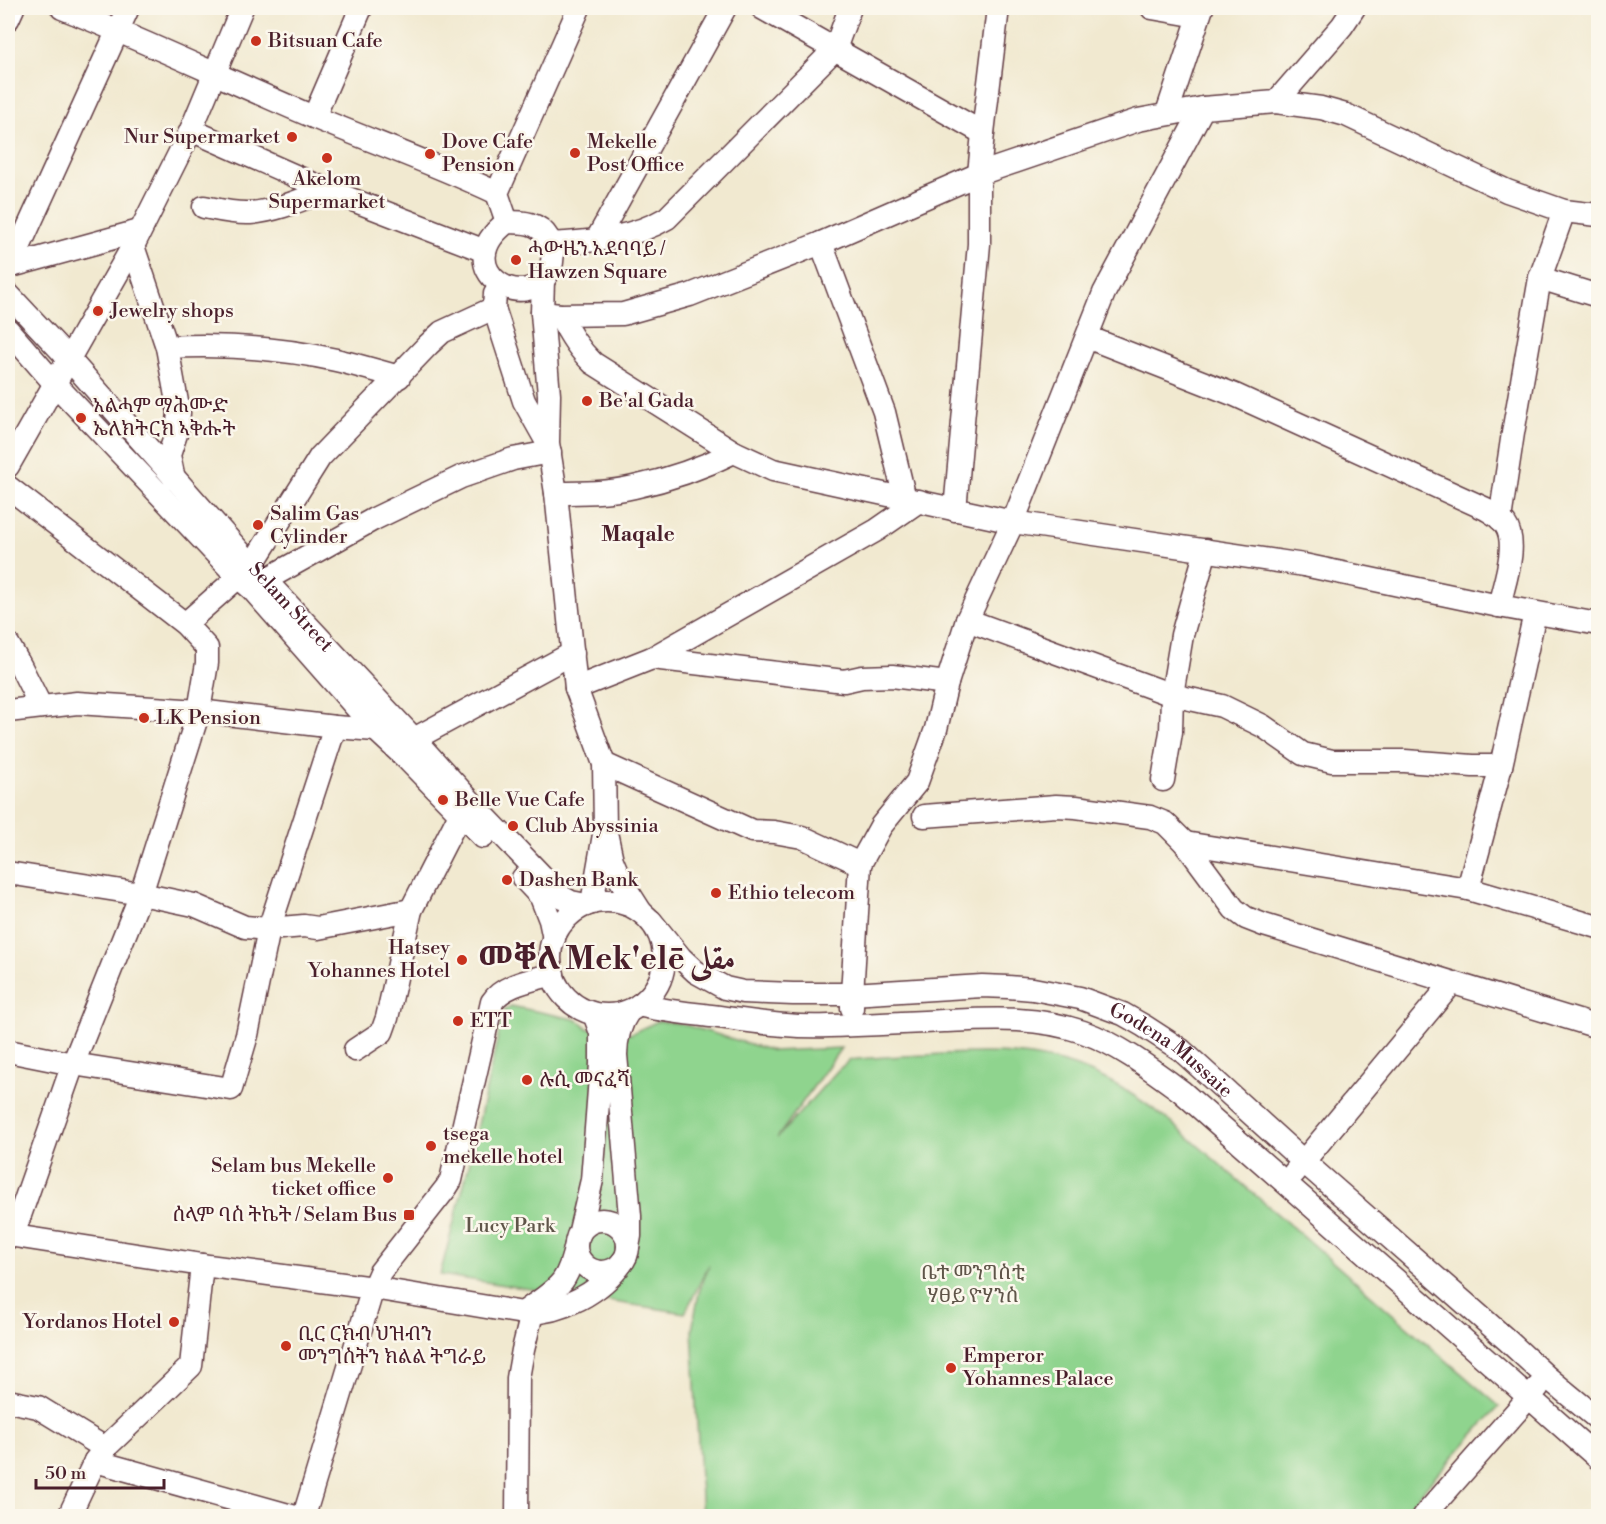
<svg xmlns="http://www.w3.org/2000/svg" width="1606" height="1524" font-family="'Libre Bodoni',Amiri,'Noto Serif Ethiopic',serif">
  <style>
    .green { fill: #8fd48e; stroke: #6c7a5c; stroke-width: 1.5 }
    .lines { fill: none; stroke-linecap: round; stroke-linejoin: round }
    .minor-casing { stroke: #633d44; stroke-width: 25 }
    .minor { stroke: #fff; stroke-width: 22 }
    .poi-dot { fill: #c8321e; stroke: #fbf7ec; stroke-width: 2 }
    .labels { text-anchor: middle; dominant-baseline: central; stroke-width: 5; stroke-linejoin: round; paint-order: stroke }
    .poi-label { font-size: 20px; fill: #4a1f2b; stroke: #fbf7ec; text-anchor: start }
    .street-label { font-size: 20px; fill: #4a1f2b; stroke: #fbf7ec }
    .park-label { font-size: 20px; fill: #5f5549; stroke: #fbf7ec }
    .neighbourhood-label { font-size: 21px; font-weight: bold; fill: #4a1f2b; stroke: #fbf7ec }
    .town-label { font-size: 32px; font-weight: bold; fill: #4a1f2b; stroke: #fbf7ec }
  </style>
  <rect width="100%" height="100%" fill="#fbf7ec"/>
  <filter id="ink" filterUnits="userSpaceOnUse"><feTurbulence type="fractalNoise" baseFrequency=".0167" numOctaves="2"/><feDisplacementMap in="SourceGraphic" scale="12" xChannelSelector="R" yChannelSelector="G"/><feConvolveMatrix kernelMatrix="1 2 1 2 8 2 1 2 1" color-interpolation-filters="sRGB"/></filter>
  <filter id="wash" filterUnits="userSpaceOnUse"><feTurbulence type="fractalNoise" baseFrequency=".008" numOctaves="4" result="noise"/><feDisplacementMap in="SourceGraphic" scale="24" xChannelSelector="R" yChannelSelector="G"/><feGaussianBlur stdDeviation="1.35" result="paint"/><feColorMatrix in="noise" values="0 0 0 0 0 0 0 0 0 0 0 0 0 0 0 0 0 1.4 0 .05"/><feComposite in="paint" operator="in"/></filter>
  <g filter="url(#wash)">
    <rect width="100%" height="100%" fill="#f1e9d0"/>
    <path class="green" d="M511,1006l63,13 9,4 4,5 14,5 29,1 28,-13 24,3 91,27 68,-3 -64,90 61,-68 12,-10c26,-3 52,-4 78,-5 61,-4 119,-5 175,23 25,12 47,28 69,45l327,283 -99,110h-698l-10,-186 7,-38 10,-27 -24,48 -245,-38 29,-110 32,-142 4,-13z"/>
  </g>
  <g filter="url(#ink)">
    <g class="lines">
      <g class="minor-casing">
        <g id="minor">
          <path d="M62,8c86,34 169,74 254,110 60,25 122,47 181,75"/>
          <polyline points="762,8 983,133"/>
          <polyline points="1152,8 1198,16"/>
          <polyline points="8,19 13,8"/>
          <polyline points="1276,102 1342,26 1354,8"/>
          <polyline points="1167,113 1202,8"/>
          <polyline points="314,117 361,8"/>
          <polyline points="191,130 327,190 485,251"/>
          <path d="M204,207c15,3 31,7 46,6 27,-2 53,-14 77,-23"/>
          <polyline points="507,222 497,193 579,8"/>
          <path d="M507,222c16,0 32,0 41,16 5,10 6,21 2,31 -21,50 -105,0 -43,-47z"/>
          <polyline points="596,241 725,8"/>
          <polyline points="821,243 884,412 905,499"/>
          <path d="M551,244c40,-3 81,-5 116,-26l168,-169 15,-41"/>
          <polyline points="133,246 167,347 179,413 177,431 169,455 174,479"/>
          <polyline points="11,265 128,8"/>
          <polyline points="8,267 139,231"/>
          <polyline points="1540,278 1598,296"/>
          <polyline points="543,280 542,313 549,395 548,443 556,493 576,688 604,764 605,829 592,903"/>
          <path id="s1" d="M8,294l60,64 197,222 149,159 57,63 91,95 9,5 15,3"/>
          <polyline points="495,294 494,308 524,401 547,442"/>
          <polyline points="542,313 560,315 623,314 690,295 821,243 979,174 1138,120 1203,108 1276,102 1321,108 1346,115 1507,191 1564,211 1598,215"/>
          <path d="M560,315c9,19 18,34 33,48l141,89 39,18 240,52 291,43 195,41 99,18"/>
          <polyline points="8,330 55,384 238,577 252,589 376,730 406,758 483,837"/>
          <path d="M1087,337l148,58 251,114c6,4 14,8 19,15 14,20 -1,59 -6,82"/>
          <path d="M167,347c57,-3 114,1 169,13 21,5 42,11 63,17"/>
          <polyline points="8,466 133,246 191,130 242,8"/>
          <polyline points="8,487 185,624 207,648 207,663 199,711 141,894 73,1064 13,1235"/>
          <path d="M556,493c26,0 52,0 78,-6 33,-7 70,-20 100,-35"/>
          <polyline points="955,510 979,244 979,174 983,133 998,8"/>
          <polyline points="1500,519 1513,433 1540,278 1564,211"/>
          <polyline points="254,588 265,580 374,519 461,477 513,459 550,452"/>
          <polyline points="967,620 1172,695 1222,706 1263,726 1303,754 1332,761 1405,761 1473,766 1501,766"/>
          <polyline points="185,624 252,565 320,457 428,345 442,332 494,308"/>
          <polyline points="8,644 21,667 41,707"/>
          <polyline points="652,658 844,681 862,677 892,676 947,683"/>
          <polyline points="576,688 652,658 877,530 919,501"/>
          <polyline points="8,711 77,703 199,711 335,727 376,730 414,739 573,653"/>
          <polyline points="604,764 752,831 774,832 802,837 860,864"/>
          <polyline points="1163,780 1171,732 1172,695 1182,635 1206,550"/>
          <polyline points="924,816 1056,806 1076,807 1150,817 1165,823 1185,843 1234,909 1246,918 1264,925 1598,1027"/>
          <polyline points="607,837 612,860 620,879 641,912"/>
          <polyline points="1185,843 1468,889 1598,927"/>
          <polyline points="8,873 141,894 194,905 245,927 269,929 304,926 318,928 411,910"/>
          <polyline points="523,878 541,897 550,920 554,939"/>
          <polyline points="1468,889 1501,766 1535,613"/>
          <circle cx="607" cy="958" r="57"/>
          <path id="s2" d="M651,921l30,37 15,14 29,16 18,4 50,2h59l130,-8 26,1 25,2 47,9 43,16 21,12 37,24 122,111 204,179 40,37 51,42"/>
          <path d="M639,1005c24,6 48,8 72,11 40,5 78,12 118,10 38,-1 76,-3 114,-5 49,-2 93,-5 140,11 35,12 68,37 98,59l417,367"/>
          <polyline points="852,1008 852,994 860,864 881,826 917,782 936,729 947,683 967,620 1013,522 1104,293 1203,108"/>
          <polyline points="355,1050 382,1032 387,1018 411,910 460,814 470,803"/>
          <polyline points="8,1051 73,1064 231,1089 247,1035 269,929 335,727"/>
          <polyline points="1294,1173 1452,983"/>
          <circle cx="602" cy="1246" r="26"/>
          <path d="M8,1235l194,30 171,23 150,25c38,1 79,-21 100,-52"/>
          <polyline points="579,1235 592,1180 601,1064 601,1033 594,1014"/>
          <path d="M628,1247l2,-11v-20l-14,-161c0,-15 4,-31 13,-44"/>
          <path d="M527,1310c32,-23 41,-26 49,-66"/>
          <polyline points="8,1401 38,1407 105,1448"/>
          <polyline points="95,1461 292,1516"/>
          <polyline points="69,1516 95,1461 105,1448 191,1366 202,1265"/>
          <path d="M304,1516l69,-228 7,-16 66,-84 5,-8 41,-178c12,-18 41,-22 61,-28"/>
          <polyline points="517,1516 518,1378 523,1350 534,1305"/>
          <polyline points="1424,1516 1538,1387"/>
        </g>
      </g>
      <use href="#minor" class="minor"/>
    </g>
  </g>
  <g class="poi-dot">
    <circle cx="256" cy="41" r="6"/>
    <circle cx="292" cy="137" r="6"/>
    <circle cx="575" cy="153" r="6"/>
    <circle cx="430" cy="154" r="6"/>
    <circle cx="327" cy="158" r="6"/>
    <circle cx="516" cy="260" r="6"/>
    <circle cx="98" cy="311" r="6"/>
    <circle cx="587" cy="401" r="6"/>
    <circle cx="81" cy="418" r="6"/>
    <circle cx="258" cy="525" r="6"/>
    <circle cx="144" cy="718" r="6"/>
    <circle cx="443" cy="800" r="6"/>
    <circle cx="513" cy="826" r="6"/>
    <circle cx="507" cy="880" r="6"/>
    <circle cx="716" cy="893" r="6"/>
    <circle cx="462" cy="960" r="6"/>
    <circle cx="458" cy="1021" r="6"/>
    <circle cx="527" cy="1080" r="6"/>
    <circle cx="431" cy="1146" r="6"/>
    <circle cx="388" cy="1178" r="6"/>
    <rect x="403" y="1209" width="12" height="12" rx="3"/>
    <circle cx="174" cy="1322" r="6"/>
    <circle cx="286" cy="1346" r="6"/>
    <circle cx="951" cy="1368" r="6"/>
  </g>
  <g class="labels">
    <g class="poi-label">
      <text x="268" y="41">Bitsuan Cafe</text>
      <text x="280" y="137" text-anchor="end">Nur Supermarket</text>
      <text x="442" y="142">Dove Cafe<tspan x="442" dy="23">Pension</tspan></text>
      <text x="587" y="142">Mekelle<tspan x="587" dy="23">Post Office</tspan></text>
      <text x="327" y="179" text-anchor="middle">Akelom<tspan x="327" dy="23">Supermarket</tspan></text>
      <text x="528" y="249">ሓውዜን አደባባይ /<tspan x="528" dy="23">Hawzen Square</tspan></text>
      <text x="110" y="311">Jewelry shops</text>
      <text x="599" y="401">Be'al Gada</text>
      <text x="93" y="406">አልሓም ማሕሙድ<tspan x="93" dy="23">ኤለክትርክ ኣቅሑት</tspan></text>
      <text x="270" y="514">Salim Gas<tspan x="270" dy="23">Cylinder</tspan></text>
      <text x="156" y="718">LK Pension</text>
      <text x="455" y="800">Belle Vue Cafe</text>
      <text x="525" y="826">Club Abyssinia</text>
      <text x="519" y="880">Dashen Bank</text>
      <text x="728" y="893">Ethio telecom</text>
      <text x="450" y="948" text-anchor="end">Hatsey<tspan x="450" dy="23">Yohannes Hotel</tspan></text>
      <text x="470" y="1021">ETT</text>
      <text x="539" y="1080">ሉሲ መናፈሻ</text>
      <text x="443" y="1134">tsega<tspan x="443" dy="23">mekelle hotel</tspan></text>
      <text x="376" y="1166" text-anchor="end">Selam bus Mekelle<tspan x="376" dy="23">ticket office</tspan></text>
      <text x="397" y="1215" text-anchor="end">ሰላም ባስ ትኬት / Selam Bus</text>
      <text x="162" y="1322" text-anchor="end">Yordanos Hotel</text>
      <text x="298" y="1334">ቢር ርክብ ህዝብን<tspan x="298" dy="23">መንግስትን ክልል ትግራይ</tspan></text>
      <text x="963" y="1356">Emperor<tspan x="963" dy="23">Yohannes Palace</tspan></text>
    </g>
    <g class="street-label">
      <text stroke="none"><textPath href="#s1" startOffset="422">Selam Street</textPath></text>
      <text stroke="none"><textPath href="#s2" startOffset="564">Godena Mussaie</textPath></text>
    </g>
    <g class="park-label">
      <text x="510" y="1226">Lucy Park</text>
      <text x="973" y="1273">ቤተ መንግስቲ<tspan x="973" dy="23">ሃፀይ ዮሃንስ</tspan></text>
    </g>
    <g class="neighbourhood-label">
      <text x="638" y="535">Maqale</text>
    </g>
    <g class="town-label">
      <text x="607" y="959">መቐለ Mek'elē مقلى</text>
    </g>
  </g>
  <rect width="1606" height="1524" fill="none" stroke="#fbf7ec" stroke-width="30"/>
  <path d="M36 1479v9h128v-9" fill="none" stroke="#4a1f2b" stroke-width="3"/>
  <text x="45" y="1479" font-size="18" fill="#4a1f2b" stroke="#fbf7ec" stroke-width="4.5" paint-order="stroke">50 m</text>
</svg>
